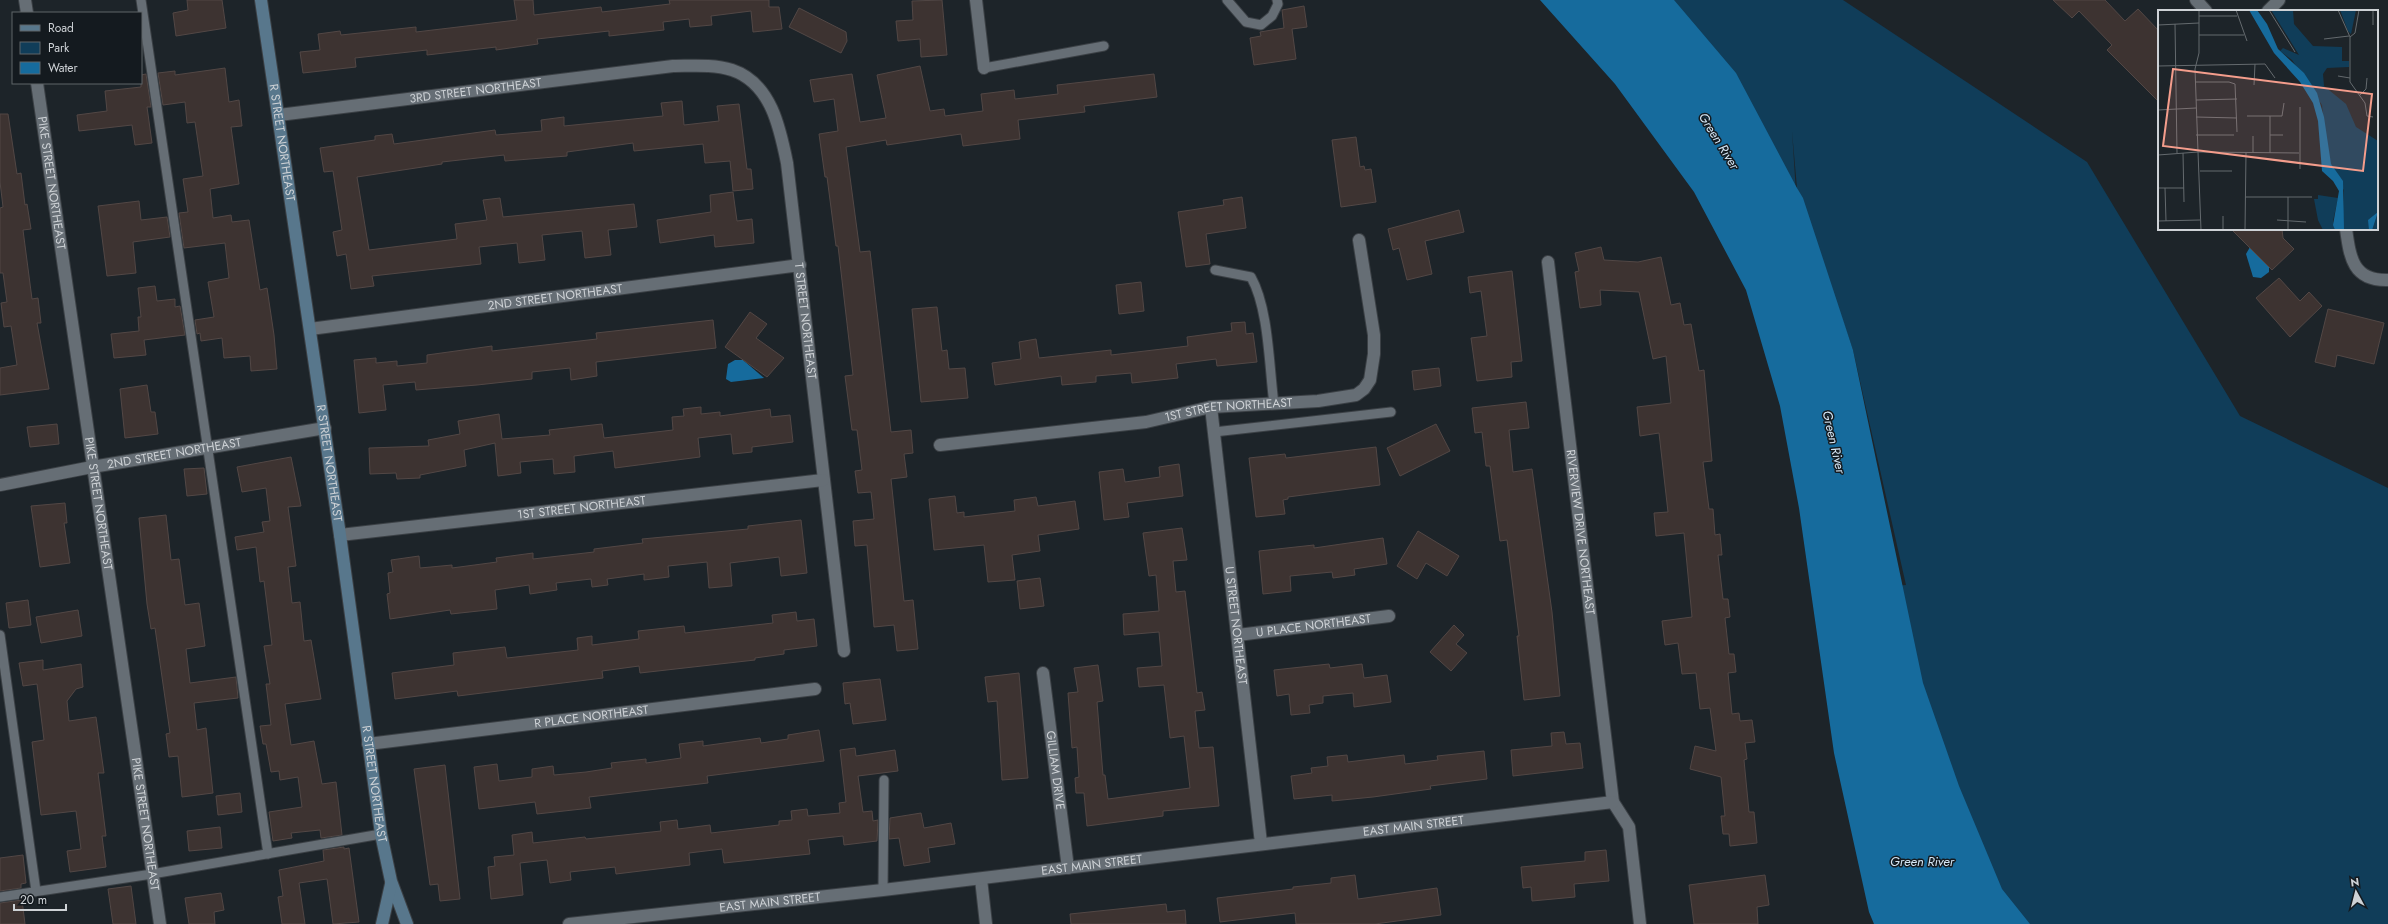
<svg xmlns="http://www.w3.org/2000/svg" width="2388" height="924" font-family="Jost,sans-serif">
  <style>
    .green { fill: #103d59 }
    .water { fill: #166b9d }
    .building { fill: #3d3331; stroke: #524745 }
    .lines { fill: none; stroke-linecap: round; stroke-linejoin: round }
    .lane-casing { stroke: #3b4045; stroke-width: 11 }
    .street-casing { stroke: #3b4045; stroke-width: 14 }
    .secondary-casing { stroke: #3b4045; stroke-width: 14 }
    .lane { stroke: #666e75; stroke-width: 9 }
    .street { stroke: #666e75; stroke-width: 12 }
    .secondary { stroke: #58778c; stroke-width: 12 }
    .labels { text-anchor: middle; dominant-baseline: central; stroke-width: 3; stroke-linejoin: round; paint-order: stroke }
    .street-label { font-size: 12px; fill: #ced2d6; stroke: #141a1f }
    .water-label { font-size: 13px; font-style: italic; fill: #d5e7f6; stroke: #141a1f }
    .inset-road { fill: none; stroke: #646a6e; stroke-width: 1 }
    .view { fill: #f49d8c; fill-opacity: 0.15; stroke: #f49d8c; stroke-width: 2 }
    .inset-edge { fill: none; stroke: #ced2d6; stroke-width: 2 }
  </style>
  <rect width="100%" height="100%" fill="#1d2429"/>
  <polygon class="green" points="1633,0 1843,0 2087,162 2240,416 2388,488 2388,924 1943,924 1865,589 1906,585 1853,350 1797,188 1792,131 1802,286"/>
  <g class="water">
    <polygon points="1540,0 1674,0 1736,73 1797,188 1803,198 1853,350 1923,683 1959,786 2002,889 2030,924 1874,924 1869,912 1834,753 1799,508 1780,406 1746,290 1694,192 1615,84"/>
    <polygon points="2250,247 2269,262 2269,272 2261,278 2253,277 2246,254"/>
    <polygon points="735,360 743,360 764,378 731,382 726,379 728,364"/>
  </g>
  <g class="building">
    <polygon points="187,0 222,0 226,28 176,36 173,13 188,10"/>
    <polygon points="514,0 533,0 534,15 601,7 602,12 670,4 669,0 769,0 769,7 779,7 782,29 753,32 751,11 711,16 712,25 690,27 689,19 663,22 664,30 609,36 609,31 537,39 538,44 496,50 496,47 427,55 427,50 355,58 356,67 303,73 300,52 320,50 318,34 340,31 341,35 416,27 416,32 517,20"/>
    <polygon points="942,0 947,55 921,57 920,39 898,41 896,21 913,20 912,1"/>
    <polygon points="2053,0 2105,0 2125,21 2138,9 2159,31 2159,102 2107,50 2112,45 2079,11 2072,18"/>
    <polygon points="1304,6 1307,27 1292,29 1296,59 1254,65 1250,38 1261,36 1260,32 1284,28 1282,10"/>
    <polygon points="799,8 846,32 847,41 841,53 789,27"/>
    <polygon points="920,66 930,111 944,109 945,116 983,111 981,94 1014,90 1015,99 1058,94 1057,85 1154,74 1157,97 1084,106 1085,112 1018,120 1020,139 963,146 961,134 887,145 886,140 846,147 860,252 870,251 891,432 911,430 913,453 904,454 907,477 891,479 904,601 913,600 918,649 897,651 894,625 874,627 867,545 855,546 853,521 874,519 871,492 858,493 855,471 862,470 857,430 852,430 845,376 853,375 838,246 836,246 827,177 825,177 819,134 838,131 834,99 814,102 810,80 852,74 860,122 886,118 877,75"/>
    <polygon points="225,68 229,102 239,100 242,126 231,127 239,184 210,189 213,218 231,215 232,222 249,220 260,290 267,288 274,335 277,369 251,371 250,356 224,358 222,338 201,341 200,333 197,334 195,320 214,317 208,282 229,278 225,243 184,248 179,213 188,212 183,179 203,176 195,122 187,123 185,102 163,105 158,73 175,71 175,75"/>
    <polygon points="146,74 151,107 147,107 152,143 135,145 132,125 79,131 77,115 107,111 105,91 141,87 141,75"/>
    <polygon points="682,101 684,125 719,121 717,106 739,104 747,169 751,169 753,189 733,191 730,161 705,163 703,144 634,151 633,143 567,152 567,156 505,161 504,155 442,162 442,164 357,177 369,250 457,239 455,224 487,220 483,200 500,198 503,217 634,204 637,227 608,230 611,255 585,258 582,231 542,235 545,260 519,263 517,243 479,247 481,264 372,276 374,286 351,289 346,254 337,256 333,232 342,230 333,171 324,172 320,148 375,140 375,136 392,134 394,144 495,130 496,135 542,131 541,120 564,117 564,126 663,116 661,103"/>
    <polygon points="0,114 8,114 17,174 21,173 25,205 27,204 31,229 23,230 32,299 38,298 41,323 37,323 49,389 0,395 0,368 17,365 11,326 4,327 1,303 7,302 3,273 0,273 0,208 3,207 0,182"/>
    <polygon points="1356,137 1360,167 1364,166 1365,170 1371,169 1376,202 1341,207 1332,140"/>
    <polygon points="733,192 737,221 752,219 754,243 715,247 714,235 660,243 657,220 711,212 710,195"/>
    <polygon points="1242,197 1246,228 1206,234 1210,264 1186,267 1178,212 1224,205 1223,200"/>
    <polygon points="139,201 141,220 167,217 170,237 133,242 136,273 107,276 98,206"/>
    <polygon points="1459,210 1464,232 1425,241 1432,274 1407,280 1399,248 1393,250 1388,229"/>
    <polygon points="2231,229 2282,229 2283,238 2294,249 2272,270"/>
    <polygon points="1601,247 1604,260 1638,262 1661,257 1671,305 1680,303 1684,325 1691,324 1699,371 1704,370 1712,461 1703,462 1709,509 1713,509 1715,535 1720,534 1722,555 1718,555 1723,599 1728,599 1730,617 1725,618 1729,654 1734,654 1736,672 1728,673 1732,714 1739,713 1740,721 1752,720 1755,742 1745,743 1747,759 1744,760 1749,812 1754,812 1757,843 1730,846 1729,834 1723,834 1721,816 1725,816 1721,777 1690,769 1695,746 1716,751 1710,708 1700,709 1696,673 1682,674 1678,643 1665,645 1662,621 1692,617 1684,533 1656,536 1654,513 1668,512 1659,433 1640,436 1637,407 1671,403 1666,356 1653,359 1639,292 1600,290 1601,305 1580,308 1575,272 1579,271 1575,253"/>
    <polygon points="1512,271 1522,361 1511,362 1512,377 1477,381 1471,338 1487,336 1481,291 1470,293 1468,277"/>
    <polygon points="2279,278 2300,301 2309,292 2322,306 2290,337 2256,298"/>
    <polygon points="1141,282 1144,311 1119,314 1116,285"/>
    <polygon points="155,286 157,301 175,299 175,307 180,306 185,335 144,340 146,355 114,358 111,334 139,331 138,317 141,317 138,288"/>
    <polygon points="937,307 942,351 947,350 949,369 965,368 968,398 921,402 912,309"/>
    <polygon points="2328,309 2384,323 2374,364 2337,355 2335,367 2315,362"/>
    <polygon points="750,312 767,324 756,338 784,358 767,377 725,347"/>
    <polygon points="713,320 716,348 596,362 597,376 571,380 570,368 532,372 532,379 477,385 416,390 415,382 383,385 386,410 359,413 354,360 376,358 376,363 397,361 397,366 427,363 427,355 492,346 492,351 536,346 597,339 596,333"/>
    <polygon points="1245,322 1246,334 1253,333 1257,362 1217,366 1216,359 1176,364 1178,378 1132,383 1131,373 1096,376 1096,382 1062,385 1061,376 995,385 992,363 1021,359 1019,342 1036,339 1039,358 1111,350 1111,355 1188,346 1187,337 1232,331 1231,323"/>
    <polygon points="1439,368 1441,386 1414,390 1412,371"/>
    <polygon points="147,385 151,412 155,412 158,434 125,438 120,389"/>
    <polygon points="1526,402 1529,428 1509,430 1513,472 1532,469 1552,612 1560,696 1524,700 1517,636 1519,636 1507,540 1500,541 1490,466 1486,466 1482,432 1475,433 1472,408"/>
    <polygon points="701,407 701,414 720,412 720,416 770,409 771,417 790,415 793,442 752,447 752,452 733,454 731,434 698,438 700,457 615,468 613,451 574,456 575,472 554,474 553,459 520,462 521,473 498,476 495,443 464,450 466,466 420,475 420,478 397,479 396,473 370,474 369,448 429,446 428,440 460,434 458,421 499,414 502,439 550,435 549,430 602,424 604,438 673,430 672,417 684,416 683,409"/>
    <polygon points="57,424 59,444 30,447 27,427"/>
    <polygon points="1436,424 1450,451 1400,476 1387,448"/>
    <polygon points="1376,447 1380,485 1288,497 1288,499 1283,500 1285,514 1256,517 1249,458 1285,454 1286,458"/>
    <polygon points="291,457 301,506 288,507 296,566 288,567 292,603 300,602 304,641 311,640 321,699 285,704 291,745 314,741 322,784 336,782 342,835 321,838 320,830 291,833 292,838 273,841 269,812 302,807 298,777 280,780 279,771 271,772 266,744 263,744 260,726 271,725 266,684 270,684 264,646 272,645 264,581 260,582 256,547 237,550 235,537 264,532 262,522 270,521 266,488 242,492 237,467"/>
    <polygon points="1179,464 1183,496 1127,503 1129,517 1104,520 1099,472 1123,469 1125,482 1160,477 1159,467"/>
    <polygon points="204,468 207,494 187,496 184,469"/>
    <polygon points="955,496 957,513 964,512 964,517 1015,511 1014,500 1036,497 1038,506 1075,501 1079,529 1038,535 1040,551 1012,555 1015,580 988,582 984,545 934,550 929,499"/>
    <polygon points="65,503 67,523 64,523 70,563 40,567 31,506"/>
    <polygon points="166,515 171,560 179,559 185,605 199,603 205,646 186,649 190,683 236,677 238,698 194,703 197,730 206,728 213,793 182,797 178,756 169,757 166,734 170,733 155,628 151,629 147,604 139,518"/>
    <polygon points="801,520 807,573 781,576 779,557 730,563 732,586 709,588 707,562 668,566 669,577 644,580 644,574 607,579 608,585 592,587 591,579 556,583 557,590 530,594 529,585 495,590 497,609 451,614 450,610 390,619 387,594 390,593 388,573 393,572 391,560 419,556 420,568 452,565 452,568 497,562 496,558 533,553 533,559 594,552 594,549 643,543 642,539 748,529 748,526"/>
    <polygon points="1182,528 1187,560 1173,561 1176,592 1185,591 1197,693 1202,692 1205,710 1195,711 1199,748 1213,747 1219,806 1163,811 1163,816 1087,826 1084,793 1076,793 1075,778 1079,777 1077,747 1072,748 1068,693 1078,692 1074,668 1098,665 1103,701 1097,702 1103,775 1105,775 1108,799 1190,788 1184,736 1170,738 1164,685 1139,687 1137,668 1162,666 1159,632 1124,635 1123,614 1159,611 1156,575 1149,576 1143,533"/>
    <polygon points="1418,531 1459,556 1447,576 1426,563 1417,579 1397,566"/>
    <polygon points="1383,538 1387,564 1354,569 1355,575 1333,578 1332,572 1290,576 1291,591 1263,594 1259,551 1314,545 1314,548"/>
    <polygon points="1040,578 1044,606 1020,609 1017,581"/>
    <polygon points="28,600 31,625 9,628 6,603"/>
    <polygon points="78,610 82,636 41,643 36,617"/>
    <polygon points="796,612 797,621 814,619 817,646 784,650 784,654 755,658 755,660 640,673 639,666 602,671 603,678 458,696 457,691 395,699 392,673 454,665 453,653 505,647 507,658 578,650 577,638 592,636 592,645 639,639 638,631 684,626 685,633 773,623 772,615"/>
    <polygon points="1454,625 1464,635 1456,644 1467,653 1451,671 1430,652"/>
    <polygon points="43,660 43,670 81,664 83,687 76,689 67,701 69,721 96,717 104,773 98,773 106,836 102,836 106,867 70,872 67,851 81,849 76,811 41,815 32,742 44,740 37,684 23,686 19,663"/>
    <polygon points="1329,664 1330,668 1362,664 1364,678 1387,675 1391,702 1354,707 1353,693 1323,696 1323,703 1309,705 1310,713 1291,715 1289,694 1277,696 1274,670"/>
    <polygon points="1019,673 1028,778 1002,780 997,701 988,702 985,677"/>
    <polygon points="880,679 886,720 853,724 850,703 845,704 843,683"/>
    <polygon points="819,730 824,761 707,776 708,783 589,797 591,808 537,814 535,802 479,809 474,767 497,764 499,781 532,777 532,769 553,766 554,775 586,772 612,768 611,763 646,759 646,763 681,758 679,744 703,741 703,746 760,738 761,743 788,739 788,735"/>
    <polygon points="1564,732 1566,744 1580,743 1583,768 1513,776 1511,750 1552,746 1551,733"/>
    <polygon points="855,748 856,756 895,750 898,771 858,776 863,812 872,811 873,821 878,820 877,841 844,845 843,836 808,840 810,854 724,863 722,849 689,853 690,865 616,874 615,867 570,872 571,880 550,883 547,860 520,863 523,895 491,899 488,867 495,866 494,857 514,855 512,835 532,832 533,843 585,837 586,839 661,831 660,822 677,820 678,829 710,825 711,833 779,825 779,821 792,820 791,811 807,809 808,816 840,813 839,803 846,802 840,750"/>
    <polygon points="1484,751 1487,779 1430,786 1431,789 1373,797 1332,801 1332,795 1294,799 1291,776 1312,773 1311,768 1328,766 1327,757 1347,755 1348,762 1404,755 1405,764 1438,760 1437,756"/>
    <polygon points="445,765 460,899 440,901 438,884 430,885 414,769"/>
    <polygon points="240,793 242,812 218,815 216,796"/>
    <polygon points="921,813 924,828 951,823 955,844 928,848 930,862 904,866 899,838 889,839 890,818"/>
    <polygon points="220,827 222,848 189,851 187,831"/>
    <polygon points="344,847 344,849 349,848 359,922 333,924 327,879 299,883 305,924 282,924 278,897 283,896 279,870 324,861 323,850"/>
    <polygon points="1606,850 1609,881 1574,884 1575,897 1532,901 1531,887 1523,888 1521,867 1585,861 1585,852"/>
    <polygon points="23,855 26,883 21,884 21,888 0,891 0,858"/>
    <polygon points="1355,875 1358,899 1437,888 1441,915 1375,924 1296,924 1295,913 1220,922 1217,898 1293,889 1293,887 1331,883 1331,878"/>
    <polygon points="1765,875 1769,905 1757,907 1758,924 1694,924 1689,885"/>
    <polygon points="131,886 136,924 113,924 108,889"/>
    <polygon points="221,893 224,910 214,912 215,924 189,924 185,898"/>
    <polygon points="22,900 25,924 0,924 0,903"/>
    <polygon points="1166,904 1167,912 1185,910 1186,924 1071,924 1070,914"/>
  </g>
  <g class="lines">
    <g class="lane-casing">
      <g id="lane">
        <polyline points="141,0 268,854"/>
        <polyline points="1227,0 1246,22 1261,25 1272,16 1278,4 1277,0"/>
        <polyline points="984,68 1104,46"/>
        <path d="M1215,270l36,7c18,32 18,90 23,127"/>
        <polyline points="1214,432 1391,412"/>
        <polyline points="0,635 36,891"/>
        <polyline points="883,890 884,780"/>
        <polyline points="0,897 152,874 381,834"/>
      </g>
    </g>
    <g class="street-casing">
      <g id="street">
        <polyline points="25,0 27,13"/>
        <polyline points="976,0 984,68"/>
        <polyline points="2196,0 2206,11"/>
        <polyline points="2268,11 2279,0"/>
        <path id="s1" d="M37,83l123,841"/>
        <path id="s2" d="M279,115l394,-49c19,0 40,-2 59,4 39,13 48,58 55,93l57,488"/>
        <path d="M2346,229c4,29 7,52 42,51"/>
        <path id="s3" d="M1548,262l65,540 16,25 11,97"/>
        <path id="s4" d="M310,329l490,-64"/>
        <path id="s5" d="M1211,407l50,436"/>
        <path id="s6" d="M940,445l206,-23 65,-15 107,-6 38,-6 8,-6 6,-9 4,-26v-19l-15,-95"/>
        <path id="s7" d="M0,485l92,-18 233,-39"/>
        <path id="s8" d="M340,535l483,-55"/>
        <path id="s9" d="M1238,635l151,-19"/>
        <path id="s10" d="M1043,673l25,195"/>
        <path id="s11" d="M368,744l447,-55"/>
        <polyline points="981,879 986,924"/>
        <path id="s12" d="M569,924l314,-34 730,-88"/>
      </g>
    </g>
    <g class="secondary-casing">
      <g id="secondary">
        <path id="s13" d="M261,0l79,535 41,299 10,47 16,43"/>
        <polyline points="382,924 391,884"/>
      </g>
    </g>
    <use href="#lane" class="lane"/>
    <use href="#street" class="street"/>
    <use href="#secondary" class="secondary"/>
  </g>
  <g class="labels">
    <g class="street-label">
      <text stroke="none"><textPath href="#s2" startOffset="198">3RD STREET NORTHEAST</textPath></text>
      <text stroke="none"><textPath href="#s13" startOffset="144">R STREET NORTHEAST</textPath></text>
      <text stroke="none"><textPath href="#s1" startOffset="101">PIKE STREET NORTHEAST</textPath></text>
      <text stroke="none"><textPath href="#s4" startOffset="247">2ND STREET NORTHEAST</textPath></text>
      <text stroke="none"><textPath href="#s2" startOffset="729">T STREET NORTHEAST</textPath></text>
      <text stroke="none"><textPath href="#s6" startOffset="291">1ST STREET NORTHEAST</textPath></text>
      <text stroke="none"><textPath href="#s7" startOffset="177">2ND STREET NORTHEAST</textPath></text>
      <text stroke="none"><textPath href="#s13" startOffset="468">R STREET NORTHEAST</textPath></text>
      <text stroke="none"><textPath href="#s1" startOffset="425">PIKE STREET NORTHEAST</textPath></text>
      <text stroke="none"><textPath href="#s8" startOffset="243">1ST STREET NORTHEAST</textPath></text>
      <text stroke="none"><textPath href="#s3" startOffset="272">RIVERVIEW DRIVE NORTHEAST</textPath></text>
      <text stroke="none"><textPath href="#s5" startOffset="220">U STREET NORTHEAST</textPath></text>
      <text stroke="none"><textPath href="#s9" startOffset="76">U PLACE NORTHEAST</textPath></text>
      <text stroke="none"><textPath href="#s11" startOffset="225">R PLACE NORTHEAST</textPath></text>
      <text stroke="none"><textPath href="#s10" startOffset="98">GILLIAM DRIVE</textPath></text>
      <text stroke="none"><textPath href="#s13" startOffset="792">R STREET NORTHEAST</textPath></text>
      <text stroke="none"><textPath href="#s1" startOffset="749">PIKE STREET NORTHEAST</textPath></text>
      <text stroke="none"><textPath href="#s12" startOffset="850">EAST MAIN STREET</textPath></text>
      <text stroke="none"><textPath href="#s12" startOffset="526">EAST MAIN STREET</textPath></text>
      <text stroke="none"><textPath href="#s12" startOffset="202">EAST MAIN STREET</textPath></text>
    </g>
    <g class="water-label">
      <text transform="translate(1719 141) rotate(58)">Green River</text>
      <text transform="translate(1834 442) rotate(77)">Green River</text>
      <text x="1922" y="861">Green River</text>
    </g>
  </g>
  <g transform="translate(2158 10)">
    <rect width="220" height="220" fill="#1d2429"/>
    <path d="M113,0h22l1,14 19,22 29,1v14h7v6l-22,1 -4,6 1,12 22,18 10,23 22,14v89h-36l2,-40 -15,-20 -7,-65 -30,-45 -12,-9 3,-3 16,7zM182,0h16l-5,24 -3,-3zM160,185l20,3 -5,23 2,9h-12l-5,-10 -4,-21h4z" fill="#103d59"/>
    <path d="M91,0h8l10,14 11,25 26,24 13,20 7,24 7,47 12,17 1,49h-9l-2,-5 6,-34 -6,-10 -11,-10 -4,-50 -5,-18 -13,-21 -26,-29zM220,202l-6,18h-3l-1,-10z" fill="#166b9d"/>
    <path class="inset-road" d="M41,0v43l-4,16 3,83 101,1M78,0l11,31M111,0l26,42M180,0l12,27M215,0v15M41,6h38M17,14l2,129M0,15l41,-2M41,25h45M192,27v45l15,21 2,13 6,1M192,27l5,-4 4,-23M166,29l25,-3M0,56l107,-2 10,14M180,66l12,2M37,72h34l6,2 2,48M96,75l1,-21M201,86l7,-7 1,-11M38,90l41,-1M142,97v62M0,100l38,-2M89,106h35l2,-13M38,107l41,1M38,125h38M112,125h13M95,126v17M25,143l1,49M112,143v-37M0,145l40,-3 3,78M42,161h32M0,178h26M7,178l1,33M87,187h67M65,206v14M119,210l29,2M0,211l42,-1M87,220l1,-77M130,220v-33"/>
    <path class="view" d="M15,59l199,25 -9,77 -200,-25z"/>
    <rect width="220" height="220" class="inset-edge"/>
  </g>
  <rect x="12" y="12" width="130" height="72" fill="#141a1f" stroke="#5e6468"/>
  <rect x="20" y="25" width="20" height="6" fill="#58778c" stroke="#5e6468"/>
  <text x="48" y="32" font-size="12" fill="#ced2d6">Road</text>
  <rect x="20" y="42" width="20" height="12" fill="#103d59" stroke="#5e6468"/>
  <text x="48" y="52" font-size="12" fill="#ced2d6">Park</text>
  <rect x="20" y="62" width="20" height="12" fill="#166b9d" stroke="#5e6468"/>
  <text x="48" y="72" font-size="12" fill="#ced2d6">Water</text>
  <g transform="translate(2356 892) rotate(353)" stroke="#141a1f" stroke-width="3" paint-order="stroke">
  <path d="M0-3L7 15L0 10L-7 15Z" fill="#ced2d6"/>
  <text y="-6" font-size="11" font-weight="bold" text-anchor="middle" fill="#ced2d6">N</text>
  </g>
  <path d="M14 904v6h52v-6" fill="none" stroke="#ced2d6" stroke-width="2"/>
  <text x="20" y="904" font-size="12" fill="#ced2d6" stroke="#141a1f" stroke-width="3" paint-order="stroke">20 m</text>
</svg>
